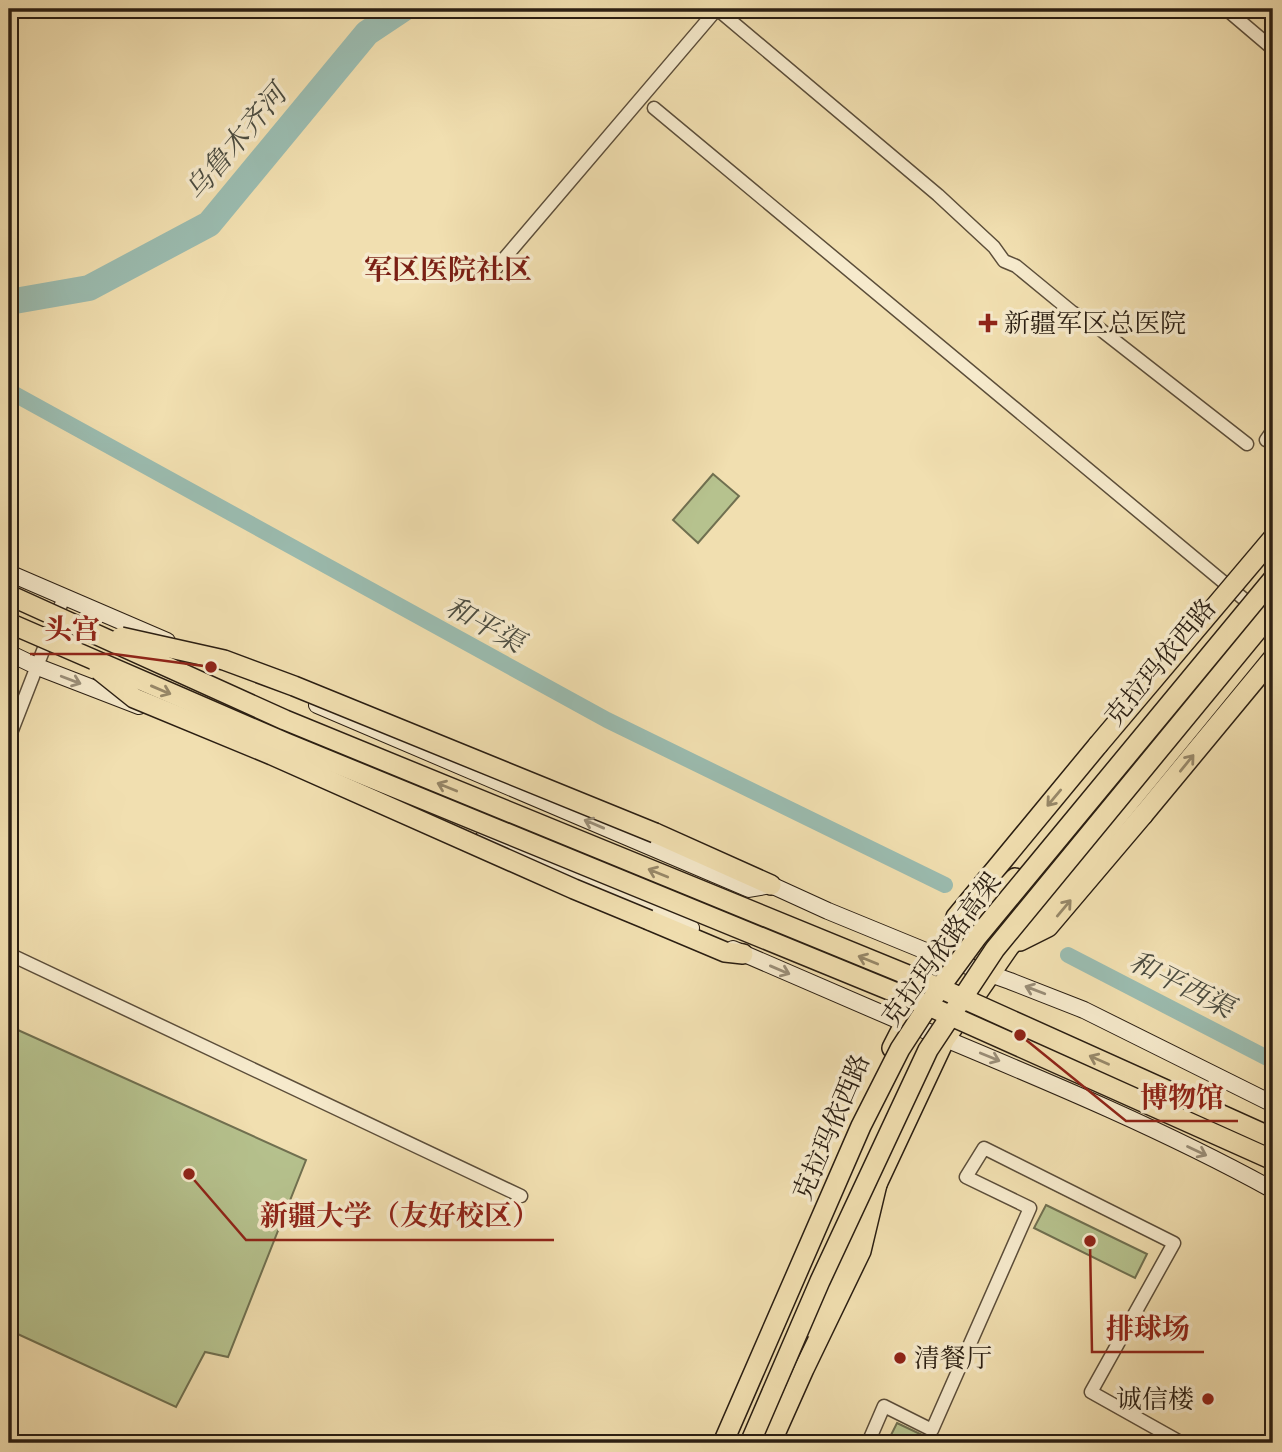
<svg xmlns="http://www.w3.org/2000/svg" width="1282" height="1452" font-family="'EB Garamond','Noto Serif SC',serif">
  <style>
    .green { fill: #b6c28e; stroke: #707050; stroke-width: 2 }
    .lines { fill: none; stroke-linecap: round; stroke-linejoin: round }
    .canal { stroke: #9bbcb0; stroke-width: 16 }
    .river { stroke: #9bbcb0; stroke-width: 26 }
    .minor-casing { stroke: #5c4e3a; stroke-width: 15 }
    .secondary-casing { stroke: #2a1e12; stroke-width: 18 }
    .primary-casing { stroke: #2a1e12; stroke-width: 22 }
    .trunk-casing { stroke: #2a1e12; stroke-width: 22 }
    .minor { stroke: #f6eacc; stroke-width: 12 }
    .secondary { stroke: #f6eacc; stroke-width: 16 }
    .primary { stroke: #f1dfb0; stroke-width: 19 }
    .trunk { stroke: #f1dfb0; stroke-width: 19 }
    .trunk-bridge-casing { stroke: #2a1e12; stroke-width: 22; stroke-linecap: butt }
    .trunk-bridge { stroke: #f1dfb0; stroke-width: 19 }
    .oneway { stroke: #9a8e78 }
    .oneway2 { stroke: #978869 }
    .poi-dot { fill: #8f2418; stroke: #f6eacc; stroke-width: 2.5 }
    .labels { text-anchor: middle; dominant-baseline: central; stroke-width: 7; stroke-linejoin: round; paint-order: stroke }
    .poi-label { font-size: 26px; fill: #2a1e12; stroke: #f6eacc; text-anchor: start }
    .street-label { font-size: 26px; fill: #2a1e12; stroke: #f6eacc }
    .water-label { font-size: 28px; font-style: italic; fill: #4c4d41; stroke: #f6eacc }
    .neighbourhood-label { font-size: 28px; font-weight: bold; fill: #7a1f14; stroke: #f6eacc }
    .leader { fill: none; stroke: #8f2418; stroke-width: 2.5 }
    .callout-dot { fill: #8f2418; stroke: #f6eacc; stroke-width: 2.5 }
    .callout-label { font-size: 28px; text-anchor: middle; font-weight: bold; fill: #8f2418; stroke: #f6eacc; stroke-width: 7; stroke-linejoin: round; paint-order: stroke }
  </style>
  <rect width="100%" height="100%" fill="#f1dfb0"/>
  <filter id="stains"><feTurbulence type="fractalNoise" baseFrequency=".00286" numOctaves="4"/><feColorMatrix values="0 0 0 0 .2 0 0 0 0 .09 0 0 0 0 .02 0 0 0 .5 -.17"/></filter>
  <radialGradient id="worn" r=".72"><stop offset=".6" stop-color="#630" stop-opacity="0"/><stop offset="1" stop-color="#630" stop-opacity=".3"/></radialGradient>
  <g class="green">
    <polygon points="713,474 739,496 698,543 673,520"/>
    <polygon points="9,1026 306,1160 228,1357 205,1352 176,1407 9,1330"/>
    <polygon points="1046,1205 1147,1254 1135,1278 1034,1228"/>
    <polygon points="897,1423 939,1443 887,1443"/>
  </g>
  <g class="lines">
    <g class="canal">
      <polyline points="9,391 607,720 945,885"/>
      <polyline points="1068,955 1273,1061"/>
    </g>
    <polyline class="river" points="9,302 89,288 209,224 367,33 403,9"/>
    <g class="minor-casing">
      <g id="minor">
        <polyline points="717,9 938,195 994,247 1004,261 1016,266 1072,312 1096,326 1247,444"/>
        <polyline points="1226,9 1273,49"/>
        <polyline points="1081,10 1082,9"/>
        <polyline points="654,108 1245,600 1273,621"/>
        <polyline points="491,274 717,9"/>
        <polyline points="1266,440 1273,430"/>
        <polyline points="9,738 64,597"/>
        <polyline points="9,954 521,1196"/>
        <polyline points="9,1440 13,1443"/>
        <polyline points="868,1443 884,1406 932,1430 1030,1208 966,1177 984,1148 1174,1243 1091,1392 1182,1443"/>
      </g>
    </g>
    <g class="secondary-casing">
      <g id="secondary">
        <polyline points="9,573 167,641"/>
        <polyline points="9,653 38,667 139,706"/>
        <polyline points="317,705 749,889 771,885 828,911 928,952 1010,981 1084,1010 1273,1104"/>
        <polyline points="483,839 604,886 691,928"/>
        <path d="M733,949l162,70 10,3c124,52 250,103 368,168"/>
      </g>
    </g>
    <g class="primary-casing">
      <g id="primary">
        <polyline points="1020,941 1048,927 1143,815"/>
        <polyline points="947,948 956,917 1098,745"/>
        <polyline points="973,999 1009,947 1037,915 1273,626"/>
        <path d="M892,1048c18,-36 39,-75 65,-106 18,-23 39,-43 58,-64"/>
        <polyline points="810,1327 945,1039 954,1026"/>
      </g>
    </g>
    <g class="trunk-casing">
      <g id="trunk">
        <polyline points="1143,815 1273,658"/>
        <polyline points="655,833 771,885"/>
        <polyline points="649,920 725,952 743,954"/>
        <polyline points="771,1443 804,1369 861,1251 878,1180"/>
      </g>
    </g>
    <use href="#minor" class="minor"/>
    <use href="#secondary" class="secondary"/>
    <use href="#primary" class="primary"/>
    <use href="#trunk" class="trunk"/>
    <g class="trunk-bridge-casing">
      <g id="trunk-bridge">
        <polyline points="9,595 285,720 942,989 1273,1138"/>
        <polyline points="9,623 286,743 931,1007 1273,1160"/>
        <polyline points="121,637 224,660 294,686 655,833"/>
        <polyline points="99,670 134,698 272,755 574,889 649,920"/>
        <polyline points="1098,745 1273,538"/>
        <polyline points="723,1443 861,1126 900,1049 941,986 977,937 1273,579"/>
        <polyline points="750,1443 820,1281 928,1050 995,949 1273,611"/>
      </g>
    </g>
    <use href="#trunk-bridge" class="trunk-bridge"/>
  </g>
  <defs><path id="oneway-shaft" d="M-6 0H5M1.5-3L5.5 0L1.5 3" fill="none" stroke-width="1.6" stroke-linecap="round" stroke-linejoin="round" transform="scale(1.75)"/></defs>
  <g class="oneway">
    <use href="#oneway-shaft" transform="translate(71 680) rotate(21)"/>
    <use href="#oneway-shaft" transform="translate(594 824) rotate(-157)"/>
    <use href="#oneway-shaft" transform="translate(780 970) rotate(23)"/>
    <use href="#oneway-shaft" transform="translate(1035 990) rotate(-159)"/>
    <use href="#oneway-shaft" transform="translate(990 1057) rotate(22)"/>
    <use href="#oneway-shaft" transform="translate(1197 1151) rotate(25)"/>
  </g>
  <g class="oneway2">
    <use href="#oneway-shaft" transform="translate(161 690) rotate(23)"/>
    <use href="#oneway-shaft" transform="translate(1187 763) rotate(-51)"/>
    <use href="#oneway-shaft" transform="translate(447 787) rotate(-158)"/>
    <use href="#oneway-shaft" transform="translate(1054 798) rotate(130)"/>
    <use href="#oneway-shaft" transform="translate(658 873) rotate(-158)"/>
    <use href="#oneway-shaft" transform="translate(1064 908) rotate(-50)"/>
    <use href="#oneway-shaft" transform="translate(868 960) rotate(-158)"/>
    <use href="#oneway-shaft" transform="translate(1099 1060) rotate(-156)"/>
  </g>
  <g class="poi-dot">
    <path d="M984.5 312.5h7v7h7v7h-7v7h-7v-7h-7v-7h7z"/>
    <circle cx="900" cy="1358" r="7"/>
    <circle cx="1208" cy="1399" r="7"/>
  </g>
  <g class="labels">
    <g class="poi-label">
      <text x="1004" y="323">新疆军区总医院</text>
      <text x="914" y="1358">清餐厅</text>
      <text x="1194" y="1399" text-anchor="end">诚信楼</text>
    </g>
    <g class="street-label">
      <text transform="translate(1160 662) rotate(-50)">克拉玛依西路</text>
      <text transform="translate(941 949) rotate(-54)">克拉玛依路高架</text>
      <text transform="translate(831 1127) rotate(-67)">克拉玛依西路</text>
    </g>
    <g class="water-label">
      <text transform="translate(235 142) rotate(-50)">乌鲁木齐河</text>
      <text transform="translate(485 624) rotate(29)">和平渠</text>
      <text transform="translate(1182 984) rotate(27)">和平西渠</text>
    </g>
    <g class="neighbourhood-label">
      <text x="448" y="269">军区医院社区</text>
    </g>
  </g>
  <path class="leader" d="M211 667L114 654H30M1020 1035L1126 1121H1238M189 1174L246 1240H554M1090 1241L1092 1352H1204"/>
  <g class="callout-dot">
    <circle cx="211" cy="667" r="7"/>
    <circle cx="1020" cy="1035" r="7"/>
    <circle cx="189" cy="1174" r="7"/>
    <circle cx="1090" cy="1241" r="7"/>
  </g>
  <g class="callout-label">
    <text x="72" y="639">头宫</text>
    <text x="1182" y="1107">博物馆</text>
    <text x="400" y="1225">新疆大学（友好校区）</text>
    <text x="1148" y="1338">排球场</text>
  </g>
  <rect width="1282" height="1452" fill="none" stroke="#f1dfb0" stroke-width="35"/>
  <rect x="10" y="10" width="1261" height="1431" fill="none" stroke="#2a1e12" stroke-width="3.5"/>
  <rect x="18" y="18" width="1247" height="1417" fill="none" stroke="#2a1e12" stroke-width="2"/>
  <rect width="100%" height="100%" filter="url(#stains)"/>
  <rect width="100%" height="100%" fill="url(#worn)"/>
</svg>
